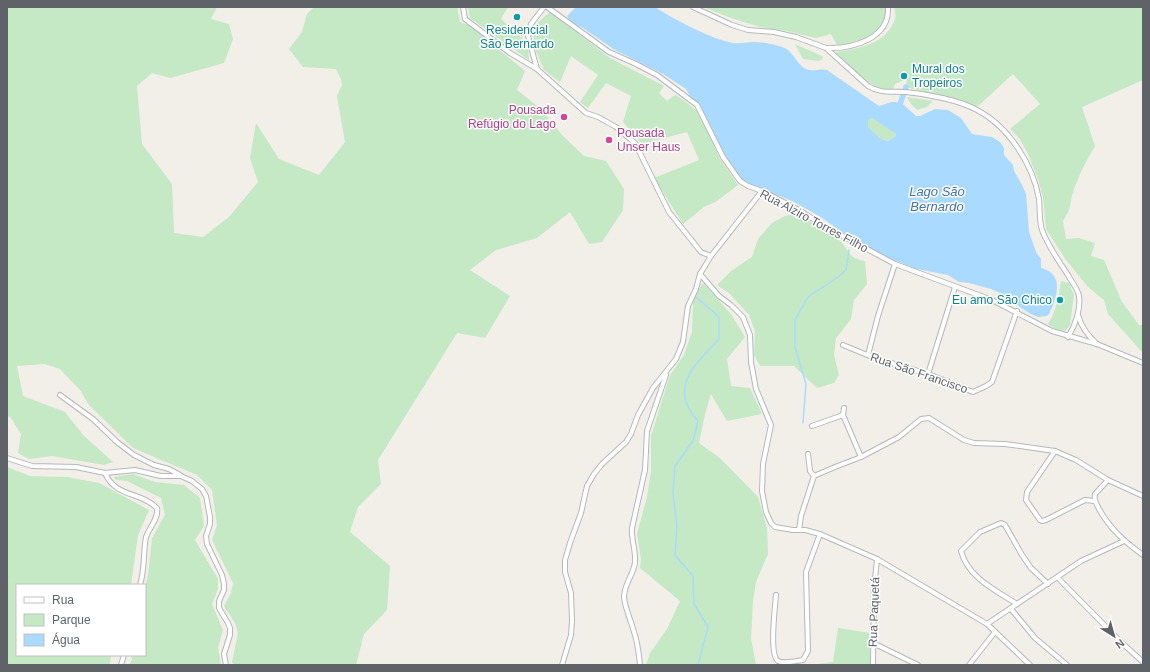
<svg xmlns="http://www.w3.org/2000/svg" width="1150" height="672" font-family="Arial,sans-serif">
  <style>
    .green { fill: #c5e8c5 }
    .water { fill: #aadaff; fill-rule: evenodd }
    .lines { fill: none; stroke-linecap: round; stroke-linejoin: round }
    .stream { stroke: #aadaff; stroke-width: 1.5 }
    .canal { stroke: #aadaff; stroke-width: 5.5 }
    .street-casing { stroke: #b5b8bc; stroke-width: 6 }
    .street { stroke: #fff; stroke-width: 4 }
    .culture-dot { fill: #0f9aa8; stroke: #fff; stroke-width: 1.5 }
    .hotel-dot { fill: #d1479c; stroke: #fff; stroke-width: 1.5 }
    .labels { text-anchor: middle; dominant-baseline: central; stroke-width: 3; stroke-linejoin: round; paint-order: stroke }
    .culture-label { font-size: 12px; fill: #0d838f; stroke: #fff }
    .hotel-label { font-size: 12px; fill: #b23c85; stroke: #fff; text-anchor: end }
    .street-label { font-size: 12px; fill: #5f6368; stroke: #fff }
    .water-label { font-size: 13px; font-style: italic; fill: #4174aa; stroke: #fff }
  </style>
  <rect width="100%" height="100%" fill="#f1efe8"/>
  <g class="green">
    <polygon points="7,7 217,7 211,19 229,24 233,39 224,63 170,78 152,73 137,86 142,144 172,184 174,233 203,237 229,217 258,182 250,158 256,123 279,159 319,175 345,142 337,96 342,85 341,79 336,69 303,67 289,49 302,32 307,14 314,7 457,7 460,22 470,26 525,71 517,90 541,109 562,135 584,156 606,161 624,189 623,210 602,242 589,244 570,212 537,238 496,250 470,270 510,296 485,338 457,333 378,460 381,484 358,507 350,532 390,566 387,610 364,634 356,665 234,665 232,662 238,633 235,623 224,606 231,593 233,583 212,540 217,525 212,490 197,475 133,448 89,405 80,390 60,369 45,364 17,366 23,396 65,412 84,436 113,462 104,465 52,456 29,459 18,453 21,434 11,418 7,415"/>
    <polygon points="468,7 508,7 501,19 519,35 528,45 529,60 470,18"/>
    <path d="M703,7h184c-1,4 0,9 -1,13 -6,17 -33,23 -48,27l-7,-13 -15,4 -29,-7 -27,-4 -29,-9z"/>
    <path d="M894,7h249v73l-61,27 13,39c-9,15 -16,29 -22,46 -4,13 -1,16 -10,29l3,18 13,-1 16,5 -4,13 13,4 18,42 17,23h4v28l-35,-39 -4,-14 -16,-13 -22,-27 -20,-31 -3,-32 -5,-18 -10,-25 -8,-15 -10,-10 30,-25 -27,-30 -36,33 -14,-6 -57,-14 1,-8 -12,5 -2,5c-23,2 -42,-21 -57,-37 22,-3 51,-8 59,-33 1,-3 0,-8 -1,-12z"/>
    <path d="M550,12l60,46 54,28 -5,7 8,8 8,-6c10,4 15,12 24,17l21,47 18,26 -21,16 -13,6 -21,17 -29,-46 45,-18 -12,-28 -45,12 -19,-22 8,-26 -25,-13 -18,25 -8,-6 18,-27 -27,-19 -11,26 -16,-12 -11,-26 3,-20z"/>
    <polygon points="795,44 822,56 823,58 819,61 803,59"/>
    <polygon points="907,97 933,101 927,107 917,110 911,104"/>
    <polygon points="872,118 893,131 896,134 896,136 888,141 881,139 868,127 868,120"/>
    <path d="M796,214c14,8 31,15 43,26 10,8 8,19 26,21l2,23 -13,16 -3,19 -15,19 -2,17 5,20 -5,8 -17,5 -23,-22h-34l-6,-11 1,-24 -6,-16 -19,-21 -13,-9 14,-14 21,-14 6,-18 14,-16 13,-7z"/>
    <path d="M1061,281l8,2 5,12 -4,30 -5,6 -8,-1 -9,-6c8,-12 11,-28 13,-43z"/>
    <polygon points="703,283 731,314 745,337 727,359 731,386 750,388 762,414 727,421 711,394 705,414 699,443 721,459 758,497 767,528 768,554 756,582 753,601 751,638 756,665 646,665 650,653 667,629 680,601 640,568 641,559 637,534 647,497 651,471 651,436 670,375 684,355 692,332 693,303 694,297"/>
    <polygon points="7,467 30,476 67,477 99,483 149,510 138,535 131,585 17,585 17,655 111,655 110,665 7,665"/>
    <polygon points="133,474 155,482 184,485 200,498 204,526 195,540 218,579 218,589 212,604 223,630 218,647 221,665 129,665 132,660 131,655 145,655 145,587 148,575 152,538 165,515 161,498 127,481 116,480 114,477"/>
    <polygon points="838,628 870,633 870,665 809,665 833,662"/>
  </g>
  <path class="water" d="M576,7h79c18,12 56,32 78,36 7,1 14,-1 21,-1 9,0 19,2 28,5 11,3 14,17 24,22 7,3 15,-1 21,1l52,36 13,-4h4l8,3 12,11h4l15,-7 13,1 13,8 11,16 20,3 8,5 4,6v7l9,10 1,6 8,14 4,9 3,38 7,20 5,7v9c24,6 16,29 8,46l-2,2 -9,1 -9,-4 -29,-20 -9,-4 -22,-6 -10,-1 -11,-7 -36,-7 -10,-5 -15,-5 -33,-18 -35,-24 -25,-14 -14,-6 -16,-3 -23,-13 -11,-12 -44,-79 -23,-15 -48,-24 -32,-22 -13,-7 -3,-5zM872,118l24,16v2l-8,5 -7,-2 -13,-12v-7z"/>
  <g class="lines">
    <g class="stream">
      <path d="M696,297l23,20v22c-24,26 -52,49 -21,82l-5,20 -18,25 -2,27 4,32 -2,30 18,21 1,28 14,23 -10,38"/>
      <polyline points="803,423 806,384 795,347 795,320 808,297 838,277 846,270 849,250"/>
    </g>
    <polyline class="canal" points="900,104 906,87"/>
    <g class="street-casing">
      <g id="street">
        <polyline points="463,7 465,19 510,53 537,69 586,113 598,117 616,127 635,143 669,212 701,252 711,256"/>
        <polyline points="547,7 609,52 636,64 657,75 697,105 723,157 740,181 748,186 762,191 799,210 826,227 895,264 992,300 1052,331 1097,344 1143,363"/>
        <path d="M693,7l39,18 16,5 26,2 22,5 30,11 42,38c13,8 24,5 38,6 21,2 53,8 71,18 31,16 56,54 62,89 1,10 0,21 3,31 6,16 16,30 26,45 3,6 10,14 11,21 2,13 -4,30 -11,41"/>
        <path d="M826,48c26,1 64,-9 62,-41"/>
        <polyline points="537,69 528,36 531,24 544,7"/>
        <polyline points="700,274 719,296 731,305 743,317 750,335 751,362 756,389 771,425 763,464 762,491 766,512 771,523 775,527 793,530 805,530 820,534 877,559 987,624 1030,665"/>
        <path d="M1078,315c3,11 10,21 19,29"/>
        <polyline points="843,345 872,357 928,374 973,392 986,386 992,382 1017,311"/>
        <polyline points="868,355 878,316 895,264"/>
        <polyline points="928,374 955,287"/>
        <polyline points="60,395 93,419 117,442 134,455 154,465 169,469 180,475"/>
        <polyline points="844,408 843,415 861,457"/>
        <polyline points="812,426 843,415"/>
        <polyline points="1055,451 1027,492 1026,500 1040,520 1042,521 1046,520 1085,500 1094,501"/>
        <polyline points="808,454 810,471 814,476"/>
        <polyline points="7,458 32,466 76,467 105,473 135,470 161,476 181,476 192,481 202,489 206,496 210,517 210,524 206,536 207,544 222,575 224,584 224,590 219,601 219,608 228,623 230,628 230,635 224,654 226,665"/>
        <path d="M105,473c11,25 35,18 52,35 2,10 -8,20 -11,29 -3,16 -1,32 -6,48"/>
        <path d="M1108,480l-13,14c-1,6 1,9 4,15 11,20 26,33 44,46"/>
        <polyline points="799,530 801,516 814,476 835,467 861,457 899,437 921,419 929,418 964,440 974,443 1005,444 1055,451 1076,460 1108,480 1143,496"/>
        <polyline points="1058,578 1122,643 1143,662"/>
        <path d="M776,595c-1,12 -7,60 2,66 6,3 18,0 25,-1l5,-9 -2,-79 14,-38"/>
        <path d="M1017,604c-20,-13 -49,-26 -56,-53l19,-19 21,-9 4,2 17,30 9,13 17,16"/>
        <polyline points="1011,609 1035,638 1067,665"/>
        <polyline points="987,624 1081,561 1124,541"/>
        <polyline points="873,643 918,665"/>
        <polyline points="121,665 124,655"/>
        <polyline points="562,665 571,635 572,621 571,593 565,572 565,560 570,543 581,513 587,486 594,474 602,464 626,442 631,434 638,415 653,388 676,359 683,342 688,306 696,289 700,274 711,256 762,191"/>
        <path d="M640,665c-1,-11 -2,-22 -6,-33 -3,-12 -9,-23 -10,-35 0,-13 10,-23 11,-35 1,-12 -4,-22 -3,-34l13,-58 2,-39 19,-56"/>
        <polyline points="873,665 874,589 877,559"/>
        <polyline points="969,665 995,632"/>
      </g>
    </g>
    <use href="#street" class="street"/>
  </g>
  <g class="culture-dot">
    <circle cx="517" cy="17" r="4"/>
    <circle cx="904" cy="76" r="4"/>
    <circle cx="1060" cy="300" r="4"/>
  </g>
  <g class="hotel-dot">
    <circle cx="564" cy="117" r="4"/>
    <circle cx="609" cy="140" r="4"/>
  </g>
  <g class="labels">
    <g class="culture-label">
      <text x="517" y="30">Residencial<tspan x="517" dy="14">São Bernardo</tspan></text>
      <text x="912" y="69" text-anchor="start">Mural dos<tspan x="912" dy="14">Tropeiros</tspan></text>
      <text x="1052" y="300" text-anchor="end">Eu amo São Chico</text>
    </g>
    <g class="hotel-label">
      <text x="556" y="110">Pousada<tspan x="556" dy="14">Refúgio do Lago</tspan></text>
      <text x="617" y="133" text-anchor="start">Pousada<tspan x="617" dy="14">Unser Haus</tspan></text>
    </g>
    <g class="street-label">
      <text transform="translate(814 221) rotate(28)">Rua Alziro Torres Filho</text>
      <text transform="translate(919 373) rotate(19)">Rua São Francisco</text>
      <text transform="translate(874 612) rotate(-88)">Rua Paquetá</text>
    </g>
    <g class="water-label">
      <text x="937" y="191">Lago São<tspan x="937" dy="15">Bernardo</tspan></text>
    </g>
  </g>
  <rect width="1150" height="672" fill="none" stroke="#5f6368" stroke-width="16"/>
  <rect x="16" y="584" width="130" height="72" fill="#ffffff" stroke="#bfc1c3"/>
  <rect x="24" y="597" width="20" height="6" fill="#ffffff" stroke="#bfc1c3"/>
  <text x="52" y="604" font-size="12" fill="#5f6368">Rua</text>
  <rect x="24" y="614" width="20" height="12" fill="#c5e8c5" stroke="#bfc1c3"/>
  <text x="52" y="624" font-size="12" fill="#5f6368">Parque</text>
  <rect x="24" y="634" width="20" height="12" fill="#aadaff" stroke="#bfc1c3"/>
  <text x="52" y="644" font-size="12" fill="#5f6368">Água</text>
  <g transform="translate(1114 636) rotate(143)" stroke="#ffffff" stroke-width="3" paint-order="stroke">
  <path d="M0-3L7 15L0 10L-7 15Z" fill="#5f6368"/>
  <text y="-6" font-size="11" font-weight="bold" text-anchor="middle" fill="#5f6368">N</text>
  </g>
</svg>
